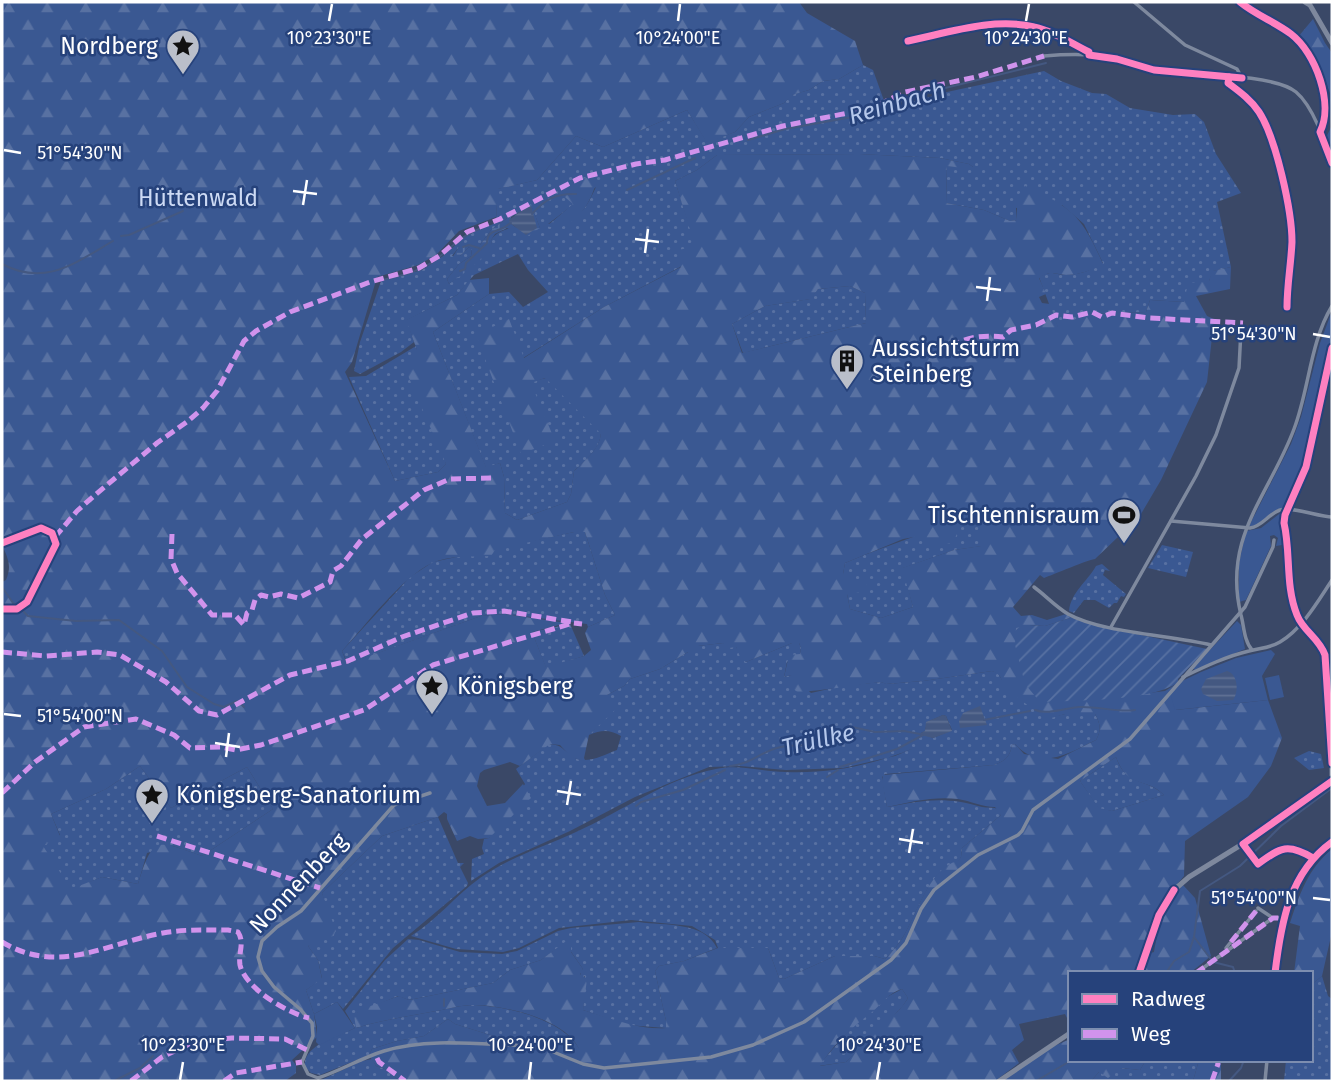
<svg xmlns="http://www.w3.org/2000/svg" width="1334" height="1083" font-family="'Fira Sans',sans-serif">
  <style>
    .grass { fill: url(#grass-dots); fill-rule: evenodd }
    .forest { fill: url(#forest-firs); fill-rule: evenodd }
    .wetland { fill: url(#wetland-marsh); fill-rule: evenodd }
    .park { fill: #3a5892 }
    .garden { fill: url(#garden-furrows) }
    .water { fill: url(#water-rules) }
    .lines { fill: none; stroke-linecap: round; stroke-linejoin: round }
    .stream { stroke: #445881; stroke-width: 2 }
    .minor { stroke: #7e899e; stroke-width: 3.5 }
    .primary { stroke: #7e889d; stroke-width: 5 }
    .quiet { stroke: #d193ec; stroke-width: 5; stroke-dasharray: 10 5; stroke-linecap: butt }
    .cycleway-casing { stroke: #26427b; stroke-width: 11 }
    .cycleway { stroke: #ff80c0; stroke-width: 7 }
    .ticks { fill: none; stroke: #fff; stroke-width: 2.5 }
    .labels { text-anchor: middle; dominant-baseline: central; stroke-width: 5; stroke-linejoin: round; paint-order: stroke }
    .poi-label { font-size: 23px; fill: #fff; stroke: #26427b; text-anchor: start }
    .park-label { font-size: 23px; fill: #cddaf4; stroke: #26427b }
    .street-label { font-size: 23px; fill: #fff; stroke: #26427b }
    .water-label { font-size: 24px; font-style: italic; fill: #b5c8ec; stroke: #26427b }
    .ticks-label { font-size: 18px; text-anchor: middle; fill: #fff; stroke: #26427b; stroke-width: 5; stroke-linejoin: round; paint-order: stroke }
  </style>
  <defs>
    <pattern id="grass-dots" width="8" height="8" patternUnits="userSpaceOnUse" patternTransform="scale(1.75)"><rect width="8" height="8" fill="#3a5892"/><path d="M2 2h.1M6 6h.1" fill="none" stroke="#5871a2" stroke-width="1.8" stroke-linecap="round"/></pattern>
    <pattern id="forest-firs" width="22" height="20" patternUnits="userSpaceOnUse" patternTransform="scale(1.75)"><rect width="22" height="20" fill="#3a5892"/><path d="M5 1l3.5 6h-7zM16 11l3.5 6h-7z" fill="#5871a2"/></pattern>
    <pattern id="wetland-marsh" width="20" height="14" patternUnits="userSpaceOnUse" patternTransform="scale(1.75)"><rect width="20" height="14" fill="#3a5892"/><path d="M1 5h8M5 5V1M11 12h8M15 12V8" fill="none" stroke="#5871a2"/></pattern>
    <pattern id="garden-furrows" width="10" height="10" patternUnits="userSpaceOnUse" patternTransform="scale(1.75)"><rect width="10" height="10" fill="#3a5892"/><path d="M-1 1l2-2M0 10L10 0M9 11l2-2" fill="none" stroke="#5871a2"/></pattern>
    <pattern id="water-rules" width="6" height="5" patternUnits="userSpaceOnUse" patternTransform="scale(1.75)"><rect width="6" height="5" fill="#445881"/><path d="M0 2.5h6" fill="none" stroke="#607194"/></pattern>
  </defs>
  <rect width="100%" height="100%" fill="#3a4867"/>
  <g class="grass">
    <path d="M863,65l10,5 14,39 60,-17 97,-21 17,10 31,12 14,1 24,14 43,7 22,-1 9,8 12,32 25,39 -24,9 14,65 -18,4 -4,10 -25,21 -34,-2 -4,12 -58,2 -30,14 -19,-51c13,-7 13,-3 27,-2 13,0 26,-5 37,-12l-19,-39 -22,-19 -46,3 1,12 -7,1 -26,-11 -38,-7 1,-37 26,1 -4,-3 -29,-6 -81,-4 -142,1 -20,15 -22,11 21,65 -14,20 -78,41 -81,51 7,24 16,-4 55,55c-1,16 -16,28 -27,38l-3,23 -4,8 -50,18 -12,-7 -1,-36 -4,-14 -14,5 -53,-136 56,-38 20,-2 14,15 25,-15 -20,-22 -10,-16 -44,21 -17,20 -50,25 7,22 -13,10 -41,22 -6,-3 6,-29 21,-61 41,-11 21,-14 25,-22 28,-11 1,-34 40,-9 39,-44 27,11 84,-37 20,32 28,-10 14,-15 35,-14 7,-8 18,-5 14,-9 16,-2zM596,187c-14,29 -16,31 -48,37zM531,205l9,23c-17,0 -38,-4 -49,12l1,10 -43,34 -2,-5 12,-15 12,-8 1,-7 -3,-2 -9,9h-8l7,-9 21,-2 11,-15 19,-14z"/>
    <polygon points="850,286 865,293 866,323 743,353 732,324 765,306 810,299 818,289"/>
    <polygon points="416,346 446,464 438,472 395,481 349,377 366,376"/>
    <path d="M995,507l-13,39 -28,4 -51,18 10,39 -32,11 -31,-9 -7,-35 2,-11c49,-21 100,-36 150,-56z"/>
    <polygon points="574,532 585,532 605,595 615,615 588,627 587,624 505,614 481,616 348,664 342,651 410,577 433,562"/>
    <polygon points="1162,545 1193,552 1186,577 1148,568"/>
    <path d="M1102,564l8,7 -5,-1 -2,5 23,19 -2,3 -3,-1 -4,7h-3l-5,5 -14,-8h-11l-10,13 -5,-2c2,-19 18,-29 27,-45z"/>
    <polygon points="570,624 584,656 546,668 532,632"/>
    <path d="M723,643l13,4 10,15 46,-19h7l2,5 -1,6 -13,8 -3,15 7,-2 20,18 31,-7 39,-4 6,2 36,-3 69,-10 6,2 4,7 46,38 17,-4h30c5,9 7,16 1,26 -27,13 -56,32 -81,4l-3,1c-2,12 -7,16 -18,20l-109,9 -3,3 5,30c36,-7 59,-11 95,0 5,1 11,0 17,2l2,6 -39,33 -1,9 -3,5c-28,5 -42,54 -55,75 -5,8 -11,15 -18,22l-11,-3h-39l-51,23 -5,-1 -11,-30h-50l-3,-8 -23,-14 -61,-6 -72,8 -40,20 -16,4 -47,-3 -45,-13c26,-16 45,-41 69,-58 29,-21 64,-31 96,-46 45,-20 91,-54 140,-63 23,-5 46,3 69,3 45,2 88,-7 129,-24l-19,8 -52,12 -57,2 -46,-4 -31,1 -74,30 -65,34 -71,32 -28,18 1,-22 12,-5 -2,-6 2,-9 5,-1 36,-54 -9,-15 33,-25c11,1 12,3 20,10 14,13 32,2 48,-4l4,-14c-12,-7 -20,-6 -32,-1l11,-12 7,-28 17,-9 6,-7 30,-10 38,-23zM943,715l3,1 6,14 -19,8 -12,-5 4,-2 2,-9z"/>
    <polygon points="1309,751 1321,754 1324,768 1309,770 1294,758"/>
    <path d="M1116,757c10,30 31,21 48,38l-52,16 -13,-2 -19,-28z"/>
    <polygon points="140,766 171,808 247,767 273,809 202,856 173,846 147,853 138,884 102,877 71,890 42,846 60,835 51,814 106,789"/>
    <polygon points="438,817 458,863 464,863 460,867 468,883 467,886 393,948 343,1009 337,1002 314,1014 306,990 322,978 318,960 308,946 311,944 326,907 322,893 382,836"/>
    <path d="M639,922c25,4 65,-1 78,26l-33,13 -25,5 -4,5 11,50v7l-39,-3 -44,-15 2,-34 -3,2 -2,-6 3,-3 -18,-26 -24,17 -31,10 -17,13 -84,17 -11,-4 -41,17 -1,15c26,-8 53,-12 80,-17 12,-2 25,-6 38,-6 33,1 89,14 106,45l-47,-12 -30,1 -48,-15 -7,-5 -24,17 -27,5 -25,8 -3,6 -49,20 -9,-2 -6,-6c-3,-22 34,-31 50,-39l-10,-17 40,-51 23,-21 11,1 41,12 42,2 15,-3 41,-20 13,-3z"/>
    <polygon points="1322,976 1328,996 1332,999 1332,1081 1284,1081 1286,1060 1311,1060 1311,985"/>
    <polygon points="902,989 908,998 902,1007 846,1062 818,1066 859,1019 871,1012 885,998"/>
    <polygon points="372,1059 376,1066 385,1069 400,1081 319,1081 362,1061"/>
    <polygon points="1146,1060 1199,1060 1193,1081 1091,1081 1099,1072 1121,1068 1140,1070"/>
  </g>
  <g class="forest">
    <path d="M2,2h797l8,11 48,28 8,24 -24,14 -16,2 -14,9 -17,5 -8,8 -35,14 -14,15 -28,11 -20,-33 -84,37 -27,-11 -39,44 -39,9 -2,28 -37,14 -23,24 -18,10 -41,12 -25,85 -7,10 50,109 43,-9 8,-8 -43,-100 14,-14 -11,-30 51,-25 12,-15 20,-2v16l-56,38 53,135 14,-4 4,14 1,36 12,7 50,-18 4,-8 3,-23c11,-10 25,-22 27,-37l-56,-56 -14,5 24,58 -34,13 -45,-119 33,-16 15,39 80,-51 77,-40 -2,-17 16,-4 -20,-65 22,-11 20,-15 142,-1 81,4 29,6 4,3 -2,2 -24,-3 -1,37 38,7 26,11 7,-1v-23l8,-11c47,21 57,30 78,78 -10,6 -24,11 -37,11 -14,-1 -14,-5 -27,3l7,16 -7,3 3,6 8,1 8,23 29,-13 59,-2 4,-12 34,2 4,-19 21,-2 3,-10 19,-4 -1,22 -34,7 11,20 7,3 -7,63 -46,98 -33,56 -8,-1 -25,24c-5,0 -43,16 -51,19l-4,-3 -27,32 8,9 11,-1 15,5 19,-6 7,3 -28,9 -16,-1 87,72 49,-6 13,-8 -2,27 92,-10 14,38 -11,28 -23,31 -63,44 -1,35 -25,30 -24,67h-65v51l-5,-10 -46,10 5,16 -12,10 7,13 -24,18h-595l-15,-12 -9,-3 -7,-11 3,-6 25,-8 27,-5 24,-17 7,5 48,15 30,-1 46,11c-13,-30 -75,-44 -106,-44 -12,0 -25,4 -37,6 -27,5 -54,9 -80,17l-2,-13 8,-6 37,-13 10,4 84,-17 17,-13 31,-10 24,-18 6,-1v11l12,17 -3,5 7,5 -4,31c28,8 54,20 83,18v-7l-11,-50 4,-5 25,-5 34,-13h50l11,30 5,1 51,-23h39l11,3c7,-7 13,-14 18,-22 13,-22 27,-70 55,-76l3,-4 1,-9 39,-33 -6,-8c-13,0 -24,-6 -37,-8 -24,-3 -48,3 -71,8l-5,-26 1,-6 111,-10c11,-4 16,-8 18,-20l3,-1 9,10 34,5 38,-19c6,-10 4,-17 -1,-26h-30l-17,5 -45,-31c-1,-9 -2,-14 -11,-17l-69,10 -37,3 -5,-2c-12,1 -79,12 -85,9 -5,-3 -4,-11 -5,-16l-7,2 5,-22 11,-1 1,-6 -2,-5h-7l-46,19 -5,-3 -5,-12 -7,1 -6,-5 -25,3v7l-10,-1 -28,17 -30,10 -6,7 -17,9 1,4 9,9 -28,27 -5,23 2,4 -15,-5 -11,-12 -10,-1 -30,22 -10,-4 -26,8 -4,3 -3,13 10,20 18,-3 18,-19 8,14 -42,40 -11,1 -8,-3 -13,5 -10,-22v-5l-3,-2 -6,5 -56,19 -60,57 14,38 -3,5 -25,10 10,14 4,19 -16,11 8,24 3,23 -25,23 4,5v8l-11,8h-283v-499l4,-2c6,-14 2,-22 -4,-35zM850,286l15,7 1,30 -124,30 -10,-29 33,-18 46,-7 7,-10zM994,508l-9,23 -6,5 2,10 -27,4 -52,18 11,39 -32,11 -31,-9 -3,-15 17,-2 3,-9 -24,-9 2,-11 58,-24 16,-3 13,10 21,-3 6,-14v-7zM574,532h11l20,63 10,20 -27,12 -3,6 6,17 -7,6 -38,11 -14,-35 35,-9 -62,-9 -24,2 -134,48 -5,-13c23,-25 60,-74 90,-88 17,-8 41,-6 59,-7l4,-6zM1116,757c12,33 29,19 48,38l-52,16 -13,-3 -19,-27zM140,766l31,42 76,-41 26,42 -71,47c-46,-16 -49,-21 -64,28l-36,-7 -31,12 -28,-43 17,-10 -9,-22 55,-25zM902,989l6,9c-6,10 -15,20 -28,24l-1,6 -33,34 -26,4c12,-20 32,-39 51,-53 11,-9 17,-20 31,-24z"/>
    <polygon points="1313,19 1325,43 1332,53 1332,152 1326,138 1331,127 1330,93 1319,65 1298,37"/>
    <path d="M597,175c-1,21 -23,61 -50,51l26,-22 -14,-12 20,-12z"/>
    <path d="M1332,849v83l-10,44 -11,9v-12h-17l6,-47 -10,-3c10,-30 18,-54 42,-74z"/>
    <path d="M1183,885l12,13 16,58 -21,17h-48l6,-19 6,-2c5,-27 9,-47 29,-67z"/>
    <polygon points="1070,1039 1070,1060 1146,1060 1140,1070 1121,1068 1108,1078 1099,1072 1091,1081 1003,1081 1050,1048"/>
    <polygon points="1199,1060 1221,1060 1221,1081 1193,1081"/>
  </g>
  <path class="wetland" d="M531,204l9,24 -14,9 -19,-9 -12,6 -4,6 2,10c-15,12 -28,23 -44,34l-2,-5 12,-15 12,-8 1,-6 -3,-3 -9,9 -8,2 8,-13 8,-3 12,3 11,-15 19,-14zM530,206l-4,29 -16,-12 1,-6z"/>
  <g class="park">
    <polygon points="1332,311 1332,343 1307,452 1296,485 1286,507 1276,510 1254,527 1249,526 1291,444 1301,417 1320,343"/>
    <polygon points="1283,511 1282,545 1276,546 1278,538 1274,535 1270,536 1271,546 1246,600 1239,602 1239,563 1246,531 1261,528"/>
    <polygon points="1237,621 1241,625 1245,649 1195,670 1193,668"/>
    <polygon points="1271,650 1275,654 1262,676 1268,700 1175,710 1171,696 1178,683 1201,672 1236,658"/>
    <polygon points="1279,675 1284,697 1270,700 1265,678"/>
    <polygon points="337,1002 355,1028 319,1045 316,1042 317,1027 314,1014"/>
  </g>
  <path class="garden" d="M1073,617l31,10 103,22 -29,30v4c-32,19 -100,17 -138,19l-15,-18 -10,-39 1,-17 13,-3 16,1z"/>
  <g class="water">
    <polygon points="531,206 537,228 526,235 510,223 509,220 526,207"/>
    <path d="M1227,671c11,3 12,21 6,29l-16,1 -14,-7 -2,-5 5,-10z"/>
    <polygon points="980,706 987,725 960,728 959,721 963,713"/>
    <polygon points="943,715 946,716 952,731 933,738 921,735 921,733 925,731 926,722"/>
  </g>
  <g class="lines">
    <g class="stream">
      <polyline points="748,140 785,129 858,116 929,92 1046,63"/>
      <polyline points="627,190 695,158"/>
      <path d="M532,214c12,-14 24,-21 44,-20"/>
      <polyline points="121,236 129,235 183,211"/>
      <polyline points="463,247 469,245 479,248"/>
      <path d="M2,264c43,23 73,-1 111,-23"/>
      <path d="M460,271l5,-2 1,-6 21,-20c0,-12 8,-11 16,-15 3,-1 5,-4 8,-5"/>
      <path d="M382,280c18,-4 36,-8 52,-19 19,-14 27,-26 50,-34"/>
      <polyline points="2,587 13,603 17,605"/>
      <polyline points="21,609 28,616 76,621 119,620 162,651 187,687 214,704 224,707 237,701"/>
      <polyline points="241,704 244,707"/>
      <path d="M1035,710c13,5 30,-2 44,-3 18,-1 41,6 56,3"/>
      <polyline points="984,720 1030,711"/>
      <path d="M730,766c22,-2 31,-15 51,-19 15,-3 37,1 47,-10l7,1 17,-11 23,5 29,-1 16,3"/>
      <polyline points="840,767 897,749 923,735"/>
      <polyline points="827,777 838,770"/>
      <polyline points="636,806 641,802 683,790 725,770"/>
      <polyline points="1166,973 1174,961 1189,952 1194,937"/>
      <polyline points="1235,973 1233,967 1213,962 1194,937 1200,891 1240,866 1281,826 1332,788"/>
      <polyline points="444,1006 444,999"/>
      <polyline points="114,1081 140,1068 153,1056"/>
      <polyline points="1036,1081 1072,1060"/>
      <polyline points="1229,1081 1241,1068 1244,1060"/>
    </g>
    <g class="minor">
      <polyline points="1134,2 1185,45 1237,69 1242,78"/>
      <path d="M1240,2c16,13 35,20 51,32 25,19 43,70 29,98"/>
      <path d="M908,41c39,-8 86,-24 126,-14 19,4 37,16 55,25v3"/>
      <path d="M1044,56c23,-2 46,-3 69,2 18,4 34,11 52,14 30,3 109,2 131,20 17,14 29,50 36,71"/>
      <path d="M1229,77l-1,6c12,9 23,17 31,29 17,26 33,99 33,130 -1,22 -5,43 -5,65"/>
      <path d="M1171,521l79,7c13,-2 18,-14 30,-18 11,-4 39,7 52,7"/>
      <path d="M1034,587c11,8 22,20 34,27 34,19 103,21 143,31"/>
      <polyline points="1111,627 1196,476 1216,435 1239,368 1241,330"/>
      <path d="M1252,650c-8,-9 -8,-24 -11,-35 -19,-78 28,-119 53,-186 15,-39 16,-87 38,-123"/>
      <path d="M1183,677c21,-10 44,-21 66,-26 11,-3 21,-3 31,-9 23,-14 38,-41 52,-62"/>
      <path d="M430,793l-36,12 -93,106 -24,16 -15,14 -4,16 4,14 12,16 26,22 12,14 1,13 -11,26 6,12 10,4c22,-7 43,-20 66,-27 46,-14 100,-6 147,-5l15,3 37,15 21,4 107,-11 42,-12 51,-23 87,-62 15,-17 15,-34 13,-19 44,-35 40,-20 4,-4 11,-21 97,-71 115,-132 28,-60 1,-7"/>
      <polyline points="1258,908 1273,918"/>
      <polyline points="1226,948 1256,911"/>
      <polyline points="1196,973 1273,918 1283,918"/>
      <path d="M1275,973c6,-50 14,-100 57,-131"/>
      <polyline points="1265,1081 1267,1060"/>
    </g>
    <g class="primary">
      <polyline points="1305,2 1310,5 1332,43"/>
      <polyline points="1332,781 1332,734 1325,655 1317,640 1301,623 1296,611 1291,591 1284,523 1285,515 1306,467 1332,348"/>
      <polyline points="1139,973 1159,915 1174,890 1189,877 1257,835 1332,781"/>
      <polyline points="999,1081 1070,1033"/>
    </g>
    <g class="quiet">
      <path d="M951,347c15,-11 34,-12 52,-10l8,-7 25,-5 20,-10 16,2 20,-5 10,5 10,-4 37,5 94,5"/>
      <polyline points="172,534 171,559 177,573 212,615 235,615 244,625 247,613 252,610 255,600 261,595 269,597 281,594 298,598 330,582 333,571 341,566 362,539 424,490 450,479 492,478"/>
      <polyline points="55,537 77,511 95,495 157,443 188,421 203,408 217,391 244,341 256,331 290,312 370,282 419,268 439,256 467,232 500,219 580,178 636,164 665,160 783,126 858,111 876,106 905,92 976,77 1044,56"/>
      <polyline points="2,652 46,656 97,652 120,655 166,682 199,711 217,715 290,675 348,661 402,637 473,613 504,611 572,622"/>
      <polyline points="2,793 35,762 84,727 136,719 174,735 190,748 221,747 236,750 261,745 364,710 433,665 573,623 582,624"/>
      <polyline points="157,836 320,888"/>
      <path d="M2,942c57,34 104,1 161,-9 22,-4 44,-3 65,-3l10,2c7,11 0,21 2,33 5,23 47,48 69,53"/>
      <polyline points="1231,942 1256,911"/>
      <polyline points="1196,973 1273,918 1283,918"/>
      <polyline points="377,1058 379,1062 405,1081"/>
      <polyline points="131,1081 162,1057 196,1041 232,1038 285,1039 307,1050"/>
      <polyline points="224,1081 236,1073 302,1062"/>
      <polyline points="1212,1081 1218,1064 1217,1060"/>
    </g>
    <g class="cycleway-casing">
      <g id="cycleway">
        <path d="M1240,2c16,13 35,20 51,32 25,19 43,70 29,98l12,31"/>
        <path d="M908,41c39,-8 86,-24 126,-14 19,4 37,16 55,25v3l28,4 37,11 88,8"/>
        <path d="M1229,77l-1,6c12,9 23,17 31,29 17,26 33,99 33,130 -1,22 -5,43 -5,65"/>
        <path d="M1332,348l-26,119 -21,48 -1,8c7,30 1,62 13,92 6,16 22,23 28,40l7,108"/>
        <polyline points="2,543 41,528 52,533 56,544 27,602 17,609 2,609"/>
        <path d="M1313,858c-25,-15 -32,-11 -55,6l-15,-20 89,-63"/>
        <polyline points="1139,973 1159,915 1174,890"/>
        <path d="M1275,973c6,-50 14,-100 57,-131"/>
      </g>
    </g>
    <use href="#cycleway" class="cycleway"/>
  </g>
  <path class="ticks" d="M329,21l3,-17M678,21l2,-17M1026,21l3,-17M4,150l17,3M293,191l24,3M303,205l4,-25M635,239l24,3M645,253l3,-24M976,287l25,3M987,301l3,-24M1313,334l17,3M4,714l17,2M215,743l25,4M226,757l3,-24M557,791l24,4M567,805l4,-24M899,839l24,4M909,853l4,-24M1313,898l17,2M180,1080l3,-18M529,1080l2,-18M877,1080l3,-18"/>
  <defs>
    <g id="sight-pin" transform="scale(1.75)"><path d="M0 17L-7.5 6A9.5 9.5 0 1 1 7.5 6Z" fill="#babfca" stroke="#26427b"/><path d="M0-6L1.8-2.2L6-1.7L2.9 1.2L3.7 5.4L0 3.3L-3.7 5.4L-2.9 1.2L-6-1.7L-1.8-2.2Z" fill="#111"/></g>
    <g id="building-pin" transform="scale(1.75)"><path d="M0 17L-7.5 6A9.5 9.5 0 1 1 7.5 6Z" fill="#babfca" stroke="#26427b"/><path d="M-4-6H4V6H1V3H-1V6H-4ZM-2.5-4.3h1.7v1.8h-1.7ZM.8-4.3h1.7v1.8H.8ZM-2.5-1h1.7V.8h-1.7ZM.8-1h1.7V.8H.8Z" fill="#111"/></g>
    <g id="stadium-pin" transform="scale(1.75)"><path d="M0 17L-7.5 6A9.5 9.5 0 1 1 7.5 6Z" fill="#babfca" stroke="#26427b"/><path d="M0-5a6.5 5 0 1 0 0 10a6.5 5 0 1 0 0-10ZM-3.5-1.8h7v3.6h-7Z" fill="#111"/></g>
  </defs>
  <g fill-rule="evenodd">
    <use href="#sight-pin" x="183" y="46"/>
    <use href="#building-pin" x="847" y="361"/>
    <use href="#stadium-pin" x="1124" y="515"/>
    <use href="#sight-pin" x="432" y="686"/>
    <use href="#sight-pin" x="152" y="795"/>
  </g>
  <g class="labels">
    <g class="poi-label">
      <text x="158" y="46" text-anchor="end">Nordberg</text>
      <text x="872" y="348">Aussichtsturm<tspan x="872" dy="26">Steinberg</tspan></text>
      <text x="1100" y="515" text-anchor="end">Tischtennisraum</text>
      <text x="457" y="686">Königsberg</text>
      <text x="176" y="795">Königsberg-Sanatorium</text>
    </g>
    <g class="park-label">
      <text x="198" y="198">Hüttenwald</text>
    </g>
    <g class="street-label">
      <text transform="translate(298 883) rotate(-46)">Nonnenberg</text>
    </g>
    <g class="water-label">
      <text transform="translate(897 103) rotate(-16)">Reinbach</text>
      <text transform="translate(818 740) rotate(-13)">Trüllke</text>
    </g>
  </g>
  <g class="ticks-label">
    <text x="329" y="44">10°23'30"E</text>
    <text x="678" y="44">10°24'00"E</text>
    <text x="1026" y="44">10°24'30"E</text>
    <text x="80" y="159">51°54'30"N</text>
    <text x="1254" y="340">51°54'30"N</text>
    <text x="80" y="722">51°54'00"N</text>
    <text x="1254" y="904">51°54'00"N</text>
    <text x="183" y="1051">10°23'30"E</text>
    <text x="531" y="1051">10°24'00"E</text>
    <text x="880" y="1051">10°24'30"E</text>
  </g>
  <rect width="1334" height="1083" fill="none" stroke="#ffffff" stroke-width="7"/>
  <rect x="1068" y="971" width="245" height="91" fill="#26427b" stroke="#7d8eb0" stroke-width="2"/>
  <rect x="1082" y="994" width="35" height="10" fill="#ff80c0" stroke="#7d8eb0" stroke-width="2"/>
  <text x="1131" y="1006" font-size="21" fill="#ffffff">Radweg</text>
  <rect x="1082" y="1029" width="35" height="10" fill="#d193ec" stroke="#7d8eb0" stroke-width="2"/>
  <text x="1131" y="1041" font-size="21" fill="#ffffff">Weg</text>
</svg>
